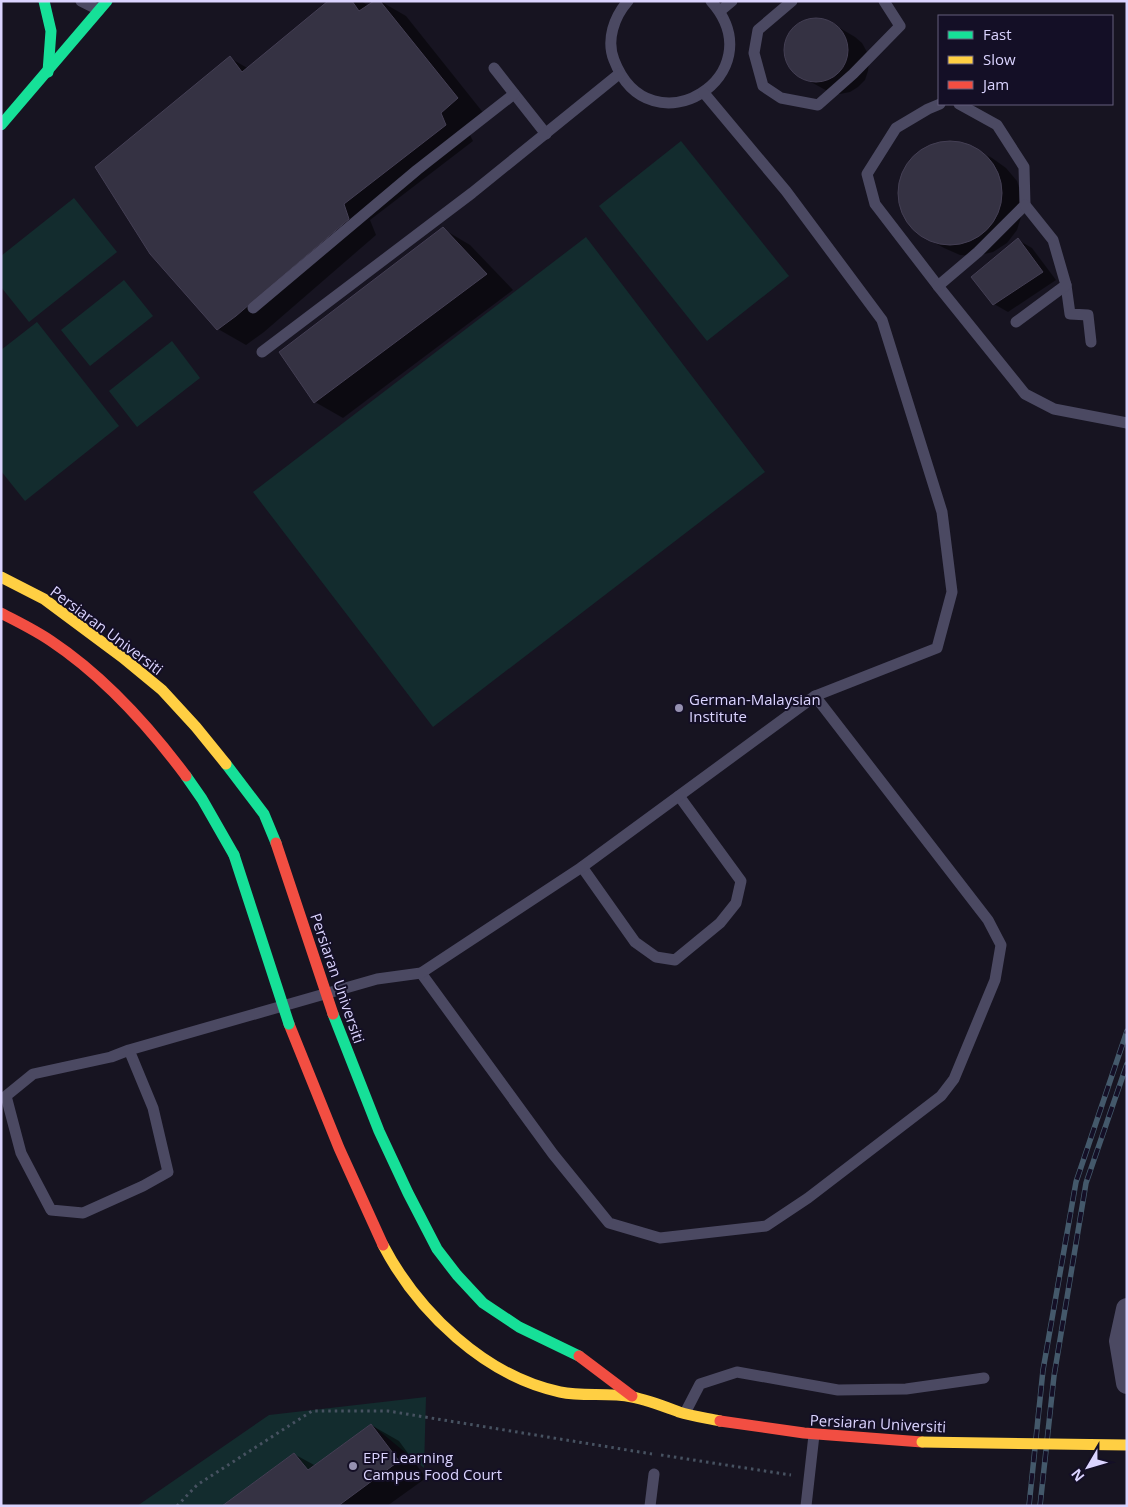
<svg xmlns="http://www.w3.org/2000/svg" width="1128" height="1507" font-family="'Open Sans',sans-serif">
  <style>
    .green { fill: #132c2e }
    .shadow { fill: #0007 }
    .building { fill: #353243; stroke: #443f54 }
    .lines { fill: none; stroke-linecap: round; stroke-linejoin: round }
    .path { stroke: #475261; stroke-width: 3; stroke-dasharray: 2.5 4; stroke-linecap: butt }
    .lane { stroke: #4b4962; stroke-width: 11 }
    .street { stroke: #4b4962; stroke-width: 22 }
    .fast { stroke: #16e098; stroke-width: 11 }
    .slow { stroke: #ffcf43; stroke-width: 11 }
    .jam { stroke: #f24e42; stroke-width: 11 }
    .rail-casing { stroke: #44596b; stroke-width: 5.5 }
    .rail { stroke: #140f26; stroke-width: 4; stroke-dasharray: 11; stroke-linecap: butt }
    .fast-bridge { stroke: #16e098; stroke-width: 11 }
    .slow-bridge { stroke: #ffcf43; stroke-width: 11 }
    .jam-bridge { stroke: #f24e42; stroke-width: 11 }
    .poi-dot { fill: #9691b1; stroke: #140f26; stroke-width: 2 }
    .labels { text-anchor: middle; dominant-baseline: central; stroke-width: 4; stroke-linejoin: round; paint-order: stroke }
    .street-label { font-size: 15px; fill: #dbd4ff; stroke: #140f26 }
    .poi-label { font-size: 15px; fill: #dbd4ff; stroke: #140f26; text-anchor: start }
  </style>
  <rect width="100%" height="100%" fill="#171421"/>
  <g class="green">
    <polygon points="681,141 789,276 707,341 599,206"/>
    <polygon points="74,198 117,252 29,322 1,287 1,256"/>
    <polygon points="586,237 765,472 433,727 253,492"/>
    <polygon points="124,280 153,316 90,366 61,330"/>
    <polygon points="37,322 119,426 25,501 1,471 1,350"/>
    <polygon points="172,341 200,378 137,427 109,391"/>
    <polygon points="426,1397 424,1468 371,1424 308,1470 294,1453 222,1506 137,1506 269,1415"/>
  </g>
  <g class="shadow">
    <polygon points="330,1 361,1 369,6 380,1 406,16 485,115 467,129 473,141 370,220 376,235 264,332 246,345 218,329 230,58 249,69"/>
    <polygon points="812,20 823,20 833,24 855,37 862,43 867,52 869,61 868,71 865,80 858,87 850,92 840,94 831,93 800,76 792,69 787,60 785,49 788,39 794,29 802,23"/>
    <polygon points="954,142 970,146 992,158 1006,168 1017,181 1022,197 1022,214 1017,230 1007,243 993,252 976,256 960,255 944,248 923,236 910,224 902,210 899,193 901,176 909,162 921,150 937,143"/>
    <polygon points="443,229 470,245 513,290 343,418 315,402 281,352"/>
    <polygon points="1018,240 1032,248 1056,280 1008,312 994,304"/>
    <polygon points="371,1425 399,1441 426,1478 387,1506 224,1506 294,1454 316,1466"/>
  </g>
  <g class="building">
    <polygon points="328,1 352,1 359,11 374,1 380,1 458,98 441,113 446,125 344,204 349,219 236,316 217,330 150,254 95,167 230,56 242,72"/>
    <circle cx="816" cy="50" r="32"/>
    <circle cx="950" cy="193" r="52"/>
    <polygon points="443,227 487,274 314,403 279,352"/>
    <polygon points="1018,238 1043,272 993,305 971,277"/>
    <polygon points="371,1424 399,1461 338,1506 222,1506 294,1453 308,1470"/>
  </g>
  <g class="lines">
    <g class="path">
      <polyline points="661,1455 791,1475"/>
      <polyline points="177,1506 197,1485 312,1411 388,1411 652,1454"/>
    </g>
    <g class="lane">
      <polyline points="81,1 99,10"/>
      <path d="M628,1c-14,16 -22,39 -14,59 36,94 163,15 97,-59"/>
      <polyline points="792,1 758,30 754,53 763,86 781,98 818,105 853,74 900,26 884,1"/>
      <polyline points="720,11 732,1"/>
      <polyline points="494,68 546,134"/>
      <polyline points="940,104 928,109 896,128 867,174 875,204 938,286 1025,394 1054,409 1127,423"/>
      <polyline points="1066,285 1070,314 1088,315 1091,342"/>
      <polyline points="938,286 978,252 1025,205 1024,167 997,125 959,104"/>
      <polyline points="253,308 417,170 514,94"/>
      <polyline points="1016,322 1066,285 1053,240 1025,205"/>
      <polyline points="262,352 472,193 619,74"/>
      <polyline points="582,867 635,942 656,957 675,960 720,923 736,903 741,881 679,796"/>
      <polyline points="421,973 553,1154 609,1223 660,1238 766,1226 808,1198 941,1096 954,1079 995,980 1001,945 988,920 815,696"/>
      <polyline points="129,1050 153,1108 168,1172 143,1186 83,1213 51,1210 21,1153 6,1096 33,1074 111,1057 129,1050 377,979 421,973 582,867 815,696 937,648 952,592 942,512 882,320 786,191 704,93"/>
      <polyline points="685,1413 700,1384 737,1372 838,1390 906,1389 984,1378"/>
      <polyline points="650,1506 654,1474"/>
      <polyline points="806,1506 814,1435"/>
    </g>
    <polyline class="street" points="1127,1309 1120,1341 1127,1383"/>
    <g class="fast">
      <polyline points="44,1 51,31 48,72"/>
      <polyline points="1,125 107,1"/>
      <polyline points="226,764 264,814 276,843"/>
      <polyline points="186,776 202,799 234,855"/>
      <polyline points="333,1014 379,1131 408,1193 437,1249 457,1275 483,1303 519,1327 579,1356"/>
    </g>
    <g class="slow">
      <polyline points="1,577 44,599 122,657 162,690 196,727 226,764"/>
      <path d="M383,1245c35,67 102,131 177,147 23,5 48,0 72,5 16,3 31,9 47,15 13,4 27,6 41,9"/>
    </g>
    <g class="jam">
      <path d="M1,613c17,9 34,17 50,28 54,36 97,84 135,135"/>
      <polyline points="289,1024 339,1148 383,1245"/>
      <polyline points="579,1356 632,1396"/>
      <polyline points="720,1421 804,1433 922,1442"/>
    </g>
    <g class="rail-casing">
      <g id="rail">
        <polyline points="1029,1506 1043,1370 1076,1182 1127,1031"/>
        <polyline points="1040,1506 1054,1376 1086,1183 1127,1064"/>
      </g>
    </g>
    <use href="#rail" class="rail"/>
    <polyline class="fast-bridge" points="234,855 289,1024"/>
    <polyline class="slow-bridge" points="922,1442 1127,1445"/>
    <polyline class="jam-bridge" points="276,843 333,1014"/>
  </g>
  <g class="poi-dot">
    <circle cx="679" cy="708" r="5"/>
    <circle cx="353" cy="1466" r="5"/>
  </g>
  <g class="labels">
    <g class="street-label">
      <text transform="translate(107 630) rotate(37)">Persiaran Universiti</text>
      <text transform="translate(338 978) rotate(71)">Persiaran Universiti</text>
      <text transform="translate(878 1423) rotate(3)">Persiaran Universiti</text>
    </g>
    <g class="poi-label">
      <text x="689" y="699">German-Malaysian<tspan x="689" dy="17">Institute</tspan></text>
      <text x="363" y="1457">EPF Learning<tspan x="363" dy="17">Campus Food Court</tspan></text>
    </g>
  </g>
  <rect width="1128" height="1507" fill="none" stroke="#dbd4ff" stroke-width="5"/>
  <rect x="938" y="15" width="175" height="90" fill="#140f26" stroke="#645e7d"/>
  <rect x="948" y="31" width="25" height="8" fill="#16e098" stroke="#645e7d"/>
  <text x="983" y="40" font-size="15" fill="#dbd4ff">Fast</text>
  <rect x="948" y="56" width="25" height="8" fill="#ffcf43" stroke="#645e7d"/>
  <text x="983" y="65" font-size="15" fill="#dbd4ff">Slow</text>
  <rect x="948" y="81" width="25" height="8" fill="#f24e42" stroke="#645e7d"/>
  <text x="983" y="90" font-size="15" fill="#dbd4ff">Jam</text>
  <g transform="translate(1088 1467) rotate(232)" stroke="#140f26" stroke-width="4" paint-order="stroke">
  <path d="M0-4L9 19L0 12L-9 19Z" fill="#dbd4ff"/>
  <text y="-8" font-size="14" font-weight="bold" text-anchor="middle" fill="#dbd4ff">N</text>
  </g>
</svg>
